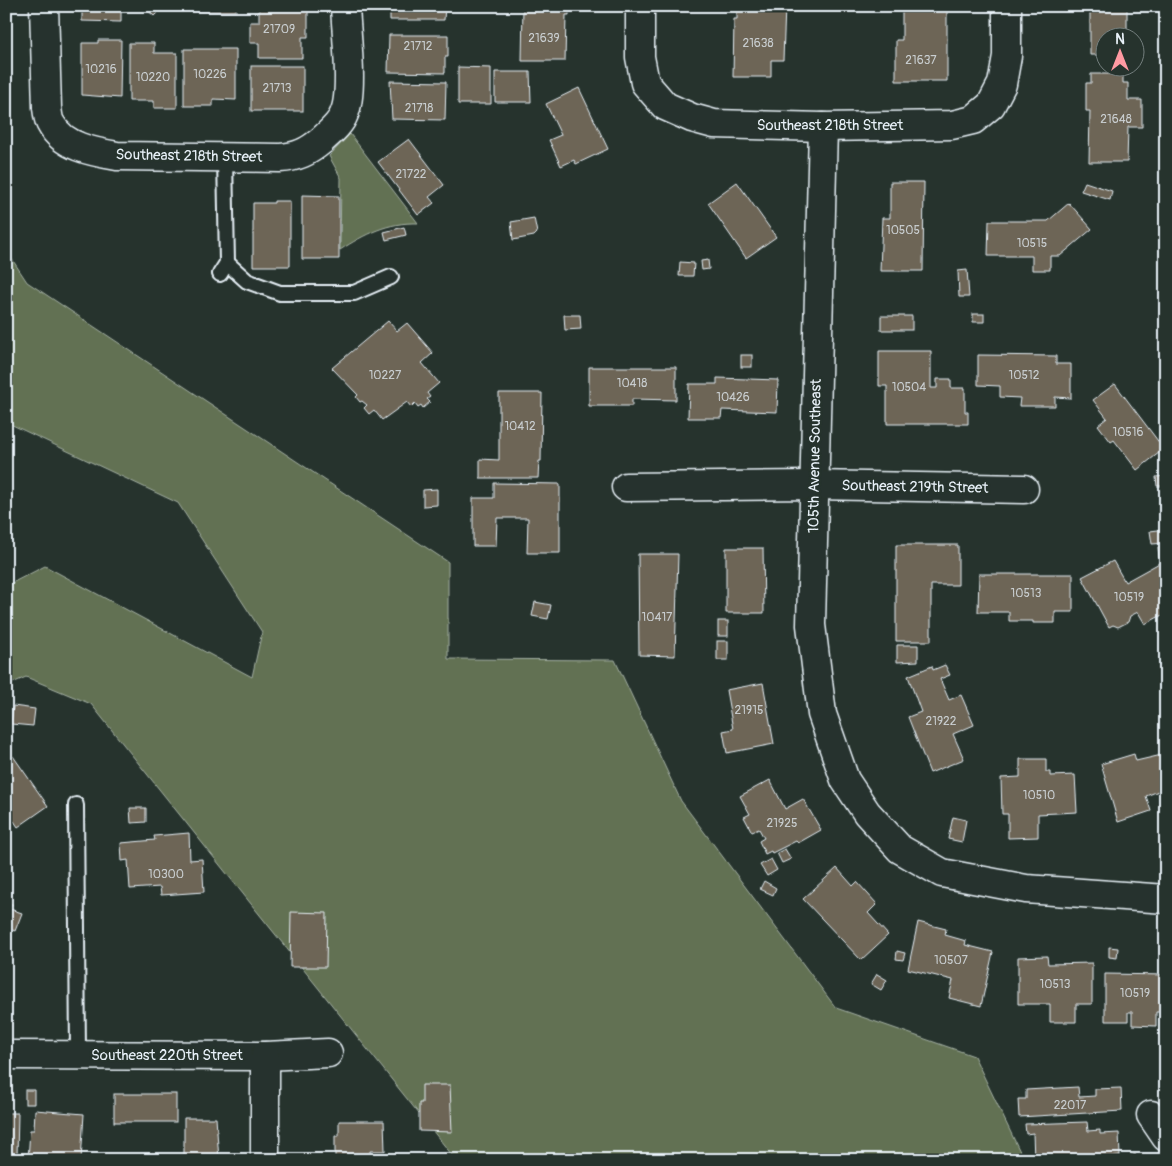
<svg xmlns="http://www.w3.org/2000/svg" width="1172" height="1166" font-family="Pangolin,sans-serif">
  <style>
    .green { fill: #627152; stroke: #a5b1a5 }
    .building { fill: #6d6556; stroke: #e8f1f8 }
    .lines { fill: none; stroke-linecap: round; stroke-linejoin: round }
    .lane-casing { stroke: #e8f1f8; stroke-width: 18 }
    .street-casing { stroke: #e8f1f8; stroke-width: 31 }
    .lane { stroke: #26332d; stroke-width: 14 }
    .street { stroke: #26332d; stroke-width: 28 }
    .labels { text-anchor: middle; dominant-baseline: central; stroke-width: 5; stroke-linejoin: round; paint-order: stroke }
    .number-label { font-size: 12px; fill: #c9ced0 }
    .street-label { font-size: 15px; fill: #e8f1f8; stroke: #26332d }
  </style>
  <rect width="100%" height="100%" fill="#26332d"/>
  <filter id="ink" filterUnits="userSpaceOnUse"><feTurbulence type="fractalNoise" baseFrequency=".02" numOctaves="2"/><feDisplacementMap in="SourceGraphic" scale="10" xChannelSelector="R" yChannelSelector="G"/><feConvolveMatrix kernelMatrix="1 2 1 2 8 2 1 2 1" color-interpolation-filters="sRGB"/></filter>
  <g filter="url(#ink)">
    <g class="green">
      <path d="M350,134l68,89c-30,-1 -53,11 -78,27l1,-72 -12,-22z"/>
      <polygon points="6,250 27,282 448,562 448,659 615,660 681,801 836,1008 974,1056 1024,1160 456,1160 91,704 26,677 6,686 6,586 45,566 252,677 262,632 178,503 6,422"/>
    </g>
    <g class="building">
      <polygon points="82,6 121,6 121,22 82,21"/>
      <polygon points="143,6 164,6 154,16"/>
      <rect x="185" y="6" width="51" height="5"/>
      <polygon points="390,6 445,6 444,20 390,20"/>
      <polygon points="523,6 569,6 569,15 566,15 565,61 522,61"/>
      <polygon points="737,6 785,6 783,60 771,60 771,77 733,77 734,19 737,19"/>
      <polygon points="902,6 947,6 947,81 896,81 896,40 902,40"/>
      <polygon points="1090,6 1127,6 1127,38 1104,38 1104,55 1090,55"/>
      <polygon points="259,7 308,7 308,37 302,37 302,58 259,58 259,43 250,43 250,22 259,22"/>
      <polygon points="389,35 448,35 448,57 445,57 445,73 388,72"/>
      <polygon points="98,40 121,40 120,98 82,95 82,43 98,43"/>
      <polygon points="129,43 154,43 154,53 177,53 177,108 154,108 154,101 129,101"/>
      <polygon points="184,49 236,49 236,100 213,99 213,106 184,106"/>
      <rect x="251" y="66" width="52" height="45"/>
      <polygon points="458,67 491,68 491,104 458,104"/>
      <polygon points="495,72 530,72 531,102 495,102"/>
      <polygon points="1091,74 1123,74 1123,83 1128,83 1128,100 1142,100 1142,127 1128,127 1127,162 1089,162 1090,111 1086,111 1086,83 1091,83"/>
      <polygon points="390,81 446,82 445,120 392,119"/>
      <polygon points="579,88 608,149 576,164 574,160 561,166 549,140 561,135 546,104"/>
      <polygon points="409,139 444,185 429,197 434,203 418,215 378,162"/>
      <polygon points="737,182 776,237 746,258 708,203"/>
      <polygon points="890,182 924,182 923,271 880,271 882,218 890,218"/>
      <polygon points="1085,182 1112,191 1110,200 1081,191"/>
      <polygon points="302,195 339,196 339,259 302,259"/>
      <polygon points="274,201 290,201 290,266 253,266 253,203 274,203"/>
      <polygon points="1069,203 1092,229 1060,256 1050,256 1050,270 1032,270 1032,256 988,256 989,221 1048,221"/>
      <polygon points="534,218 537,233 534,236 513,240 511,222"/>
      <polygon points="404,227 406,235 386,240 384,232"/>
      <polygon points="708,260 709,269 702,270 701,261"/>
      <polygon points="680,262 694,263 693,276 679,276"/>
      <polygon points="967,270 969,297 959,297 958,271"/>
      <rect x="973" y="314" width="11" height="8"/>
      <polygon points="564,315 580,315 581,329 565,330"/>
      <rect x="881" y="316" width="31" height="14"/>
      <polygon points="388,321 397,331 407,323 433,353 422,363 439,383 427,393 430,397 427,399 430,402 423,408 421,405 418,407 415,403 411,407 407,402 382,420 374,410 369,414 364,408 367,405 362,401 360,402 356,397 358,395 332,368"/>
      <polygon points="879,351 931,351 931,388 937,388 937,379 951,379 951,388 965,388 965,412 968,412 968,424 887,424 887,386 879,386"/>
      <rect x="741" y="355" width="11" height="12"/>
      <polygon points="978,355 1056,356 1056,364 1071,364 1071,398 1055,397 1055,406 1019,406 1020,398 1000,397 1000,386 978,385"/>
      <polygon points="589,367 676,367 676,400 632,399 632,406 589,406"/>
      <polygon points="717,378 778,380 777,412 722,410 721,418 688,418 689,384 717,384"/>
      <polygon points="1115,384 1164,449 1137,470 1114,440 1111,442 1098,425 1107,418 1093,400"/>
      <polygon points="499,393 542,393 541,461 539,461 538,478 480,478 480,459 499,460"/>
      <polygon points="1166,476 1166,486 1157,486 1156,477"/>
      <polygon points="494,483 560,484 560,553 527,553 528,518 497,518 496,546 473,546 473,498 494,498"/>
      <polygon points="437,489 437,505 423,506 423,490"/>
      <polygon points="1166,529 1166,543 1152,544 1150,531"/>
      <polygon points="896,545 958,545 958,585 931,585 931,641 896,641"/>
      <polygon points="1166,546 1166,557 1159,558 1158,547"/>
      <polygon points="726,548 763,548 764,613 726,613"/>
      <polygon points="638,554 678,554 675,656 639,655"/>
      <polygon points="1113,561 1125,582 1163,561 1166,566 1166,613 1145,624 1138,612 1130,616 1128,622 1118,627 1113,625 1109,627 1082,577"/>
      <polygon points="979,574 1073,574 1073,612 1055,612 1055,623 1033,623 1033,621 1009,621 1009,612 978,612"/>
      <polygon points="535,602 551,605 548,619 532,616"/>
      <rect x="718" y="621" width="10" height="15"/>
      <rect x="717" y="641" width="11" height="19"/>
      <polygon points="897,645 918,645 918,661 897,662"/>
      <polygon points="945,665 950,675 940,679 949,700 961,695 974,725 953,734 964,759 930,773 908,717 921,712 908,676 932,666 933,670"/>
      <polygon points="763,683 774,744 727,753 723,731 733,729 726,690"/>
      <polygon points="13,706 35,709 33,726 11,724"/>
      <polygon points="1134,754 1136,761 1166,754 1166,788 1146,796 1151,811 1118,822 1101,764"/>
      <polygon points="13,756 48,806 18,827 14,821 6,827 6,761"/>
      <polygon points="1020,759 1046,759 1046,772 1050,772 1050,776 1075,775 1077,812 1038,814 1038,837 1008,838 1008,814 1002,814 1001,778 1020,777"/>
      <polygon points="770,780 785,809 803,799 821,830 798,843 796,841 772,853 771,851 765,854 759,841 764,838 759,829 752,832 744,817 750,814 740,796"/>
      <polygon points="130,808 146,808 146,822 131,823"/>
      <polygon points="953,817 966,820 962,842 948,839"/>
      <polygon points="189,833 190,860 202,859 204,892 161,895 160,887 130,889 128,860 122,861 121,843 155,840 154,836"/>
      <polygon points="785,849 791,859 782,863 777,853"/>
      <polygon points="771,859 777,870 767,876 760,865"/>
      <polygon points="837,868 853,886 857,882 877,904 868,913 888,935 861,960 803,899"/>
      <polygon points="764,881 776,888 773,895 760,889"/>
      <polygon points="6,902 12,904 10,909 22,913 15,931 10,929 6,941"/>
      <polygon points="291,912 327,913 326,967 290,967"/>
      <polygon points="918,922 946,929 945,935 966,941 965,945 993,952 981,1006 949,998 953,980 908,969"/>
      <polygon points="1109,947 1118,948 1117,958 1109,957"/>
      <polygon points="897,951 905,953 903,960 896,959"/>
      <polygon points="1047,956 1048,964 1092,963 1092,1004 1076,1004 1076,1022 1050,1022 1050,1004 1018,1004 1018,957"/>
      <polygon points="877,974 887,980 881,990 871,984"/>
      <polygon points="1105,974 1166,975 1166,1012 1156,1012 1156,1026 1132,1025 1132,1012 1128,1012 1128,1021 1105,1021"/>
      <polygon points="422,1085 450,1085 452,1132 419,1131 419,1103 422,1103"/>
      <polygon points="1078,1087 1079,1097 1095,1096 1095,1089 1121,1088 1122,1111 1019,1117 1018,1099 1026,1099 1026,1090"/>
      <rect x="25" y="1090" width="9" height="14"/>
      <rect x="114" y="1094" width="62" height="28"/>
      <polygon points="35,1110 84,1114 81,1160 28,1160 30,1130 34,1130"/>
      <polygon points="6,1113 18,1113 17,1156 6,1156"/>
      <polygon points="184,1118 216,1118 219,1160 184,1160"/>
      <polygon points="339,1121 384,1121 385,1151 370,1151 370,1160 335,1160 335,1136 339,1136"/>
      <polygon points="1087,1122 1088,1131 1100,1130 1100,1134 1119,1133 1120,1156 1101,1157 1101,1160 1034,1160 1033,1133 1026,1134 1025,1124"/>
      <polygon points="1135,1154 1138,1160 1124,1160"/>
    </g>
    <g class="lines">
      <g class="lane-casing">
        <g id="lane">
          <polyline points="227,263 247,281 280,293 354,293 391,277"/>
          <polyline points="220,274 227,263 225,157"/>
          <polyline points="76,805 78,1055"/>
        </g>
      </g>
      <g class="street-casing">
        <g id="street">
          <path d="M44,6l3,102c1,5 1,12 4,16 12,23 43,28 66,32l163,2c17,-1 28,-6 41,-17 8,-8 19,-16 23,-27 10,-22 2,-81 1,-108"/>
          <polyline points="640,6 640,57 645,83 665,106 692,118 714,124 823,127 952,125 973,120 991,105 1002,84 1007,56 1007,6"/>
          <polyline points="823,127 811,625 822,714 845,780 867,813 900,849 942,873 1026,889 1166,899"/>
          <polyline points="626,487 814,485 1024,489"/>
          <polyline points="6,1055 265,1056 328,1053"/>
          <polyline points="265,1056 265,1160"/>
          <polyline points="1151,1115 1166,1137"/>
        </g>
      </g>
      <use href="#lane" class="lane"/>
      <use href="#street" class="street"/>
    </g>
  </g>
  <g class="labels">
    <g class="number-label">
      <text x="279" y="29">21709</text>
      <text x="544" y="38">21639</text>
      <text x="758" y="43">21638</text>
      <text x="418" y="46">21712</text>
      <text x="921" y="60">21637</text>
      <text x="101" y="69">10216</text>
      <text x="210" y="74">10226</text>
      <text x="153" y="77">10220</text>
      <text x="277" y="88">21713</text>
      <text x="419" y="108">21718</text>
      <text x="1116" y="119">21648</text>
      <text x="411" y="174">21722</text>
      <text x="903" y="230">10505</text>
      <text x="1032" y="243">10515</text>
      <text x="385" y="375">10227</text>
      <text x="1024" y="375">10512</text>
      <text x="632" y="383">10418</text>
      <text x="909" y="387">10504</text>
      <text x="733" y="397">10426</text>
      <text x="520" y="426">10412</text>
      <text x="1128" y="432">10516</text>
      <text x="1026" y="593">10513</text>
      <text x="1129" y="597">10519</text>
      <text x="657" y="617">10417</text>
      <text x="749" y="710">21915</text>
      <text x="941" y="721">21922</text>
      <text x="1039" y="795">10510</text>
      <text x="782" y="823">21925</text>
      <text x="166" y="874">10300</text>
      <text x="951" y="960">10507</text>
      <text x="1055" y="984">10513</text>
      <text x="1135" y="993">10519</text>
      <text x="1070" y="1105">22017</text>
    </g>
    <g class="street-label">
      <text x="830" y="125">Southeast 218th Street</text>
      <text transform="translate(189 156) rotate(1)">Southeast 218th Street</text>
      <text transform="translate(815 456) rotate(-89)">105th Avenue Southeast</text>
      <text transform="translate(915 487) rotate(1)">Southeast 219th Street</text>
      <text x="167" y="1055">Southeast 220th Street</text>
    </g>
  </g>
  <rect width="1172" height="1166" fill="none" stroke="#26332d" stroke-width="25"/>
  <rect x="12" y="12" width="1147" height="1141" fill="none" stroke="#e8f1f8" stroke-width="2" filter="url(#ink)"/>
  <g transform="translate(1120 52)"><circle r="24" fill="#26332d" stroke="#747f7e"/>
  <path d="M0-4L9 19L0 12L-9 19Z" fill="#ff9aa2"/>
  <text y="-8" font-size="14" font-weight="bold" text-anchor="middle" fill="#e8f1f8">N</text>
  </g>
</svg>
